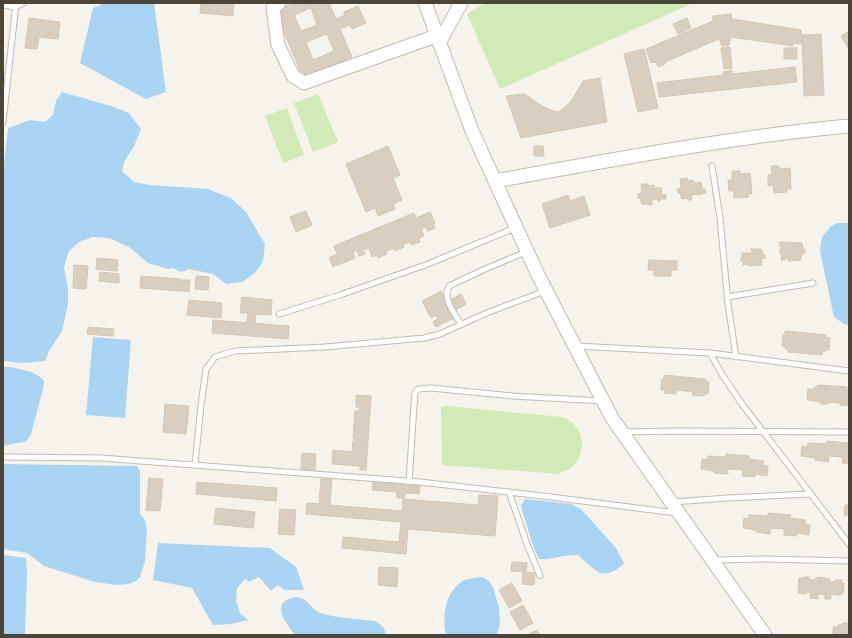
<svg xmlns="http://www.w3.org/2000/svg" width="852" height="638" font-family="'IBM Plex Sans',sans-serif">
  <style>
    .green { fill: #d2eab5 }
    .water { fill: #a9d4f2 }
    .building { fill: #d8cfc1; stroke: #d3c7b4; fill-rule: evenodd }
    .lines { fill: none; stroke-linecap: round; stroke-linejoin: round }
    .service-casing { stroke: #c2bbae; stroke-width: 7 }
    .tertiary-casing { stroke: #c2bbae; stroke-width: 15 }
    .service { stroke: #fff; stroke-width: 5 }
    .tertiary { stroke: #fff; stroke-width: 13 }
  </style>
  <rect width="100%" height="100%" fill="#f6f3ec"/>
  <g class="green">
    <polygon points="485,3 693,3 500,89 467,14"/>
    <polygon points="318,94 338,142 313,152 294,103"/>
    <polygon points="287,108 304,155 283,163 265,116"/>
    <path d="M446,406l116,11c2,1 6,2 8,4 16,11 15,34 2,46 -3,3 -10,5 -14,7l-116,-9 -1,-58z"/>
  </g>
  <g class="water">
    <polygon points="105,3 154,3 166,92 146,99 80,63 93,8"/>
    <polygon points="62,92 114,107 129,113 141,129 134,146 124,162 122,171 134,182 150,185 208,189 231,198 246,212 265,244 263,261 255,273 242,282 226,284 213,274 189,269 181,272 173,268 168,269 148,263 129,247 109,238 93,237 79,242 69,251 64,267 68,290 68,304 62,331 49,351 45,361 23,363 3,361 3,174 8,128 30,120 45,122 53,115 56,101"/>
    <polygon points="838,223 849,223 849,325 844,324 834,317 820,251 822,237 831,226"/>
    <polygon points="93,337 131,340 125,418 86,415"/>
    <path d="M3,366c12,2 33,4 41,15l-1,8 -12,45 -4,7 -24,5z"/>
    <polygon points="3,464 137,466 140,472 140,514 145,520 147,530 145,561 140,577 136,581 128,584 117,585 95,582 44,566 27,553 3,549"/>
    <path d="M525,499l46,5 10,5 35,39 8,15c-5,6 -15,12 -23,10 -5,-1 -19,-14 -23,-18 -13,-1 -26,5 -39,4l-6,-13 -12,-40z"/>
    <polygon points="158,543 270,548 296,567 304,590 284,590 278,585 271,591 259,577 249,582 245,579 237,588 236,601 240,613 248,620 231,624 213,625 192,588 153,580"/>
    <polygon points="3,555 26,558 27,572 25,635 3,635"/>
    <path d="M482,577l7,4 4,7 6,19 1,17 -3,11h-51c-4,-19 -1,-43 17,-54 6,-3 12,-3 19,-4z"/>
    <path d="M294,597c12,0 13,6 21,13 12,8 44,9 60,11 6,3 10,7 11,14h-91c-6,-8 -21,-26 -10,-34 2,-2 6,-3 9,-4z"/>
  </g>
  <g class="building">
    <polygon points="201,3 234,3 233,16 200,13"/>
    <path d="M294,3h35l7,16 9,-4 -1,-3 14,-6 8,17 -14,6 -2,-4 -10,4 12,28 -49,20 -28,-66zM311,8l6,17 -16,6 -7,-16zM327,34l7,17 -21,9 -7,-18z"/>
    <polygon points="731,14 732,19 801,30 802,44 793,43 793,46 731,37 729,45 722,46 719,39 665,62 665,64 658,67 656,62 651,63 646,49 713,21 713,16"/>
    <polygon points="29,18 60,22 58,39 39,37 37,49 25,48"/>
    <polygon points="687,18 691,28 678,34 673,24"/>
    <polygon points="849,31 849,50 841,36"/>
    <polygon points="821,34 824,95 804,96 802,35"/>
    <polygon points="730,47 732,68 724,69 721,48"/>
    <rect x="784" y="48" width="13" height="11"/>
    <polygon points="644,49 658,108 638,112 624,54"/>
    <polygon points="795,67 797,82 659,97 657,83 724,75 723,72 732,70 732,74"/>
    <polygon points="600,78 607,122 521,138 506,96 525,94 537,103 548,109 558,112 565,107 572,100 583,81"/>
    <polygon points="388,146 400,175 393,178 402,200 393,204 395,209 378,216 375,208 366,212 346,164"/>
    <polygon points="534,146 543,146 544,156 534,156"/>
    <polygon points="771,166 779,166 779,169 790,168 791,189 787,189 787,192 774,193 773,185 768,186 768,175 772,175"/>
    <polygon points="732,171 740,171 740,174 750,173 752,194 748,194 748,197 734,198 734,191 729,191 728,180 732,180"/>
    <polygon points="687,178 688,181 693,180 694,183 701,182 702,189 705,189 706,193 700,194 700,195 698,195 698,194 691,195 692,200 688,200 688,198 682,199 680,193 678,193 677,189 681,188 680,179"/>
    <polygon points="641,184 648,184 648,186 654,185 654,188 661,188 662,195 666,194 666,199 660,199 660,201 658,201 658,199 652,200 652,205 648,205 648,204 642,204 640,198 638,198 638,194 642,193"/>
    <polygon points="568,195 570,201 584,196 590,215 550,228 542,204"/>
    <polygon points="306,211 312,225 296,232 290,217"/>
    <polygon points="430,212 435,223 433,224 435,228 428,231 426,227 421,229 424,236 419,238 420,242 411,245 410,242 403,245 404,247 395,251 394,248 386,251 387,254 378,258 377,255 372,257 369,248 363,250 365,254 359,256 357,250 353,252 355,258 333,267 329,258 337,254 334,246 414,213 416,218"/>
    <polygon points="780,242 802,243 803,249 805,250 805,253 803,254 801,254 801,260 788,261 788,258 786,258 785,260 781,260 782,255 781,255 781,253 780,253 780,249 781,249 781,246 779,246"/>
    <polygon points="751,249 761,249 762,251 763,252 763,255 765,255 765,258 761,259 762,265 749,266 748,264 743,265 743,261 741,261 741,258 742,258 742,253 752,253"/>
    <polygon points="97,258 118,260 117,271 96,269"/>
    <polygon points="649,260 677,261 677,270 671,270 671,276 654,276 654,270 648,270"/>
    <polygon points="74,265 88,266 86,289 73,288"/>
    <polygon points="100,272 119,274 119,283 99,281"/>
    <polygon points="141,276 181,279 180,291 140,288"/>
    <polygon points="196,276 209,277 208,290 195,289"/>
    <polygon points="182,280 190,280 189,292 181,291"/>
    <polygon points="441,291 447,304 450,300 461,294 466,304 454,311 454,318 436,327 433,322 438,319 436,315 431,318 422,301"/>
    <polygon points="242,297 272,300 271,315 256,314 255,323 247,322 248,313 240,313"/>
    <polygon points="189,300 222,303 221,318 187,315"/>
    <polygon points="213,320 289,326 288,339 212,333"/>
    <polygon points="88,327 114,329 113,336 87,334"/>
    <polygon points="785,331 826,335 826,337 830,338 829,350 826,350 826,351 823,351 822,355 788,352 788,349 785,349 786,346 782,346 783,335 785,335"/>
    <polygon points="664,375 705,379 705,381 709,382 708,394 705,394 705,395 702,396 692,395 693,392 677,390 676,394 664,393 665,390 661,390 662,379 664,380"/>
    <polygon points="818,385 847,387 847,390 849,390 849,406 840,405 840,403 829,402 828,404 821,404 821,402 807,400 808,389 814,389 814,387 817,387"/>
    <polygon points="356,395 371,396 366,470 360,470 360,466 332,464 333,450 352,452 353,441 357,441 357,439 353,439 355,411 359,411 360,407 356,407"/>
    <polygon points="165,404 189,406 186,434 163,432"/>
    <polygon points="827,441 849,443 849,464 842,463 843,457 829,456 828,462 815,460 815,458 801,456 802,446 807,447 808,443 826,444"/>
    <polygon points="302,453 316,454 315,470 301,469"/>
    <polygon points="726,454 749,456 749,459 764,461 763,465 768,466 767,476 755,474 755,477 742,476 743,470 728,469 728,474 714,473 715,471 701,469 702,459 707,460 708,456 726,457"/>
    <polygon points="149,478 163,479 160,511 146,510"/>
    <polygon points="321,479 332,479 330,505 402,511 403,499 478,505 479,495 498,496 495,536 408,529 406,554 342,548 343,537 399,542 401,522 306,514 307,503 319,504"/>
    <polygon points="197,482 277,488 276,501 196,494"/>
    <polygon points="373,482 420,486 419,494 405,493 404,498 397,498 397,492 372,490"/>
    <polygon points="845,505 849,505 849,515 844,515"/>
    <polygon points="216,508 255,512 253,528 214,524"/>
    <polygon points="280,509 296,510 294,535 278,534"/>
    <polygon points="768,513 791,515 790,518 805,520 805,524 810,525 809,535 797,533 796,536 784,535 784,529 770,528 770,534 756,532 756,530 743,528 744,518 749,519 749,515 768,516"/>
    <polygon points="512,562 527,563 526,572 511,571"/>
    <polygon points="379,567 398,568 397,587 378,585"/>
    <polygon points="523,572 535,573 534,585 522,584"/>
    <polygon points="804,577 809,577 809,580 815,580 816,578 817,578 818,577 830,579 829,581 835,582 835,580 842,580 841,583 844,583 843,593 841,593 841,595 833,595 833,593 831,593 831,599 825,599 825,595 818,594 818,599 810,598 810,592 807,592 806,594 798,593 799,578 804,578"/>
    <polygon points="512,583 522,601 509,608 499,590"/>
    <polygon points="523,605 533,623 520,630 510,612"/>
    <polygon points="843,623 849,623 849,635 833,635 833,627 838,627 838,625 842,625"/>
    <polygon points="537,630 540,635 527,635"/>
  </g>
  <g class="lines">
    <g class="service-casing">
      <g id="service">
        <polyline points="3,5 15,7 24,3"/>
        <polyline points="3,122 16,3"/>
        <polyline points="712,166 720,218 728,304 736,357"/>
        <polyline points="727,297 813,283"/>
        <polyline points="279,314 340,295 428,264 515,228"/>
        <path d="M461,324c-7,-11 -19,-26 -12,-38l36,-17 41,-17"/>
        <polyline points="576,346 710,353 849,371"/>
        <polyline points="710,353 723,376 742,404 849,544"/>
        <polyline points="624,432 676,431 849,432"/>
        <polyline points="3,457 101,458 420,482 551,497 676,513"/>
        <polyline points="195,465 201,405 206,369 215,357 235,351 325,347 424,338 440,334 489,312 545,291"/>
        <polyline points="409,482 414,405 415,393 418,389 431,388 512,396 603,401"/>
        <polyline points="509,492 527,544 540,576"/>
        <polyline points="673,502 728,498 811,494"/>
        <polyline points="714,560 766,559 849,561"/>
      </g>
    </g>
    <g class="tertiary-casing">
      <g id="tertiary">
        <polyline points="279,3 273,8 278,45 293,76 304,83 436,36"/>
        <polyline points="425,3 472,131 538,275 612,418 765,635"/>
        <polyline points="439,43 461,3"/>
        <path d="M495,181c117,-21 235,-44 354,-55"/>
      </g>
    </g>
    <use href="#service" class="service"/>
    <use href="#tertiary" class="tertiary"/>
  </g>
  <rect width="852" height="638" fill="none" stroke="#4b4439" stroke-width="8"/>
</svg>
